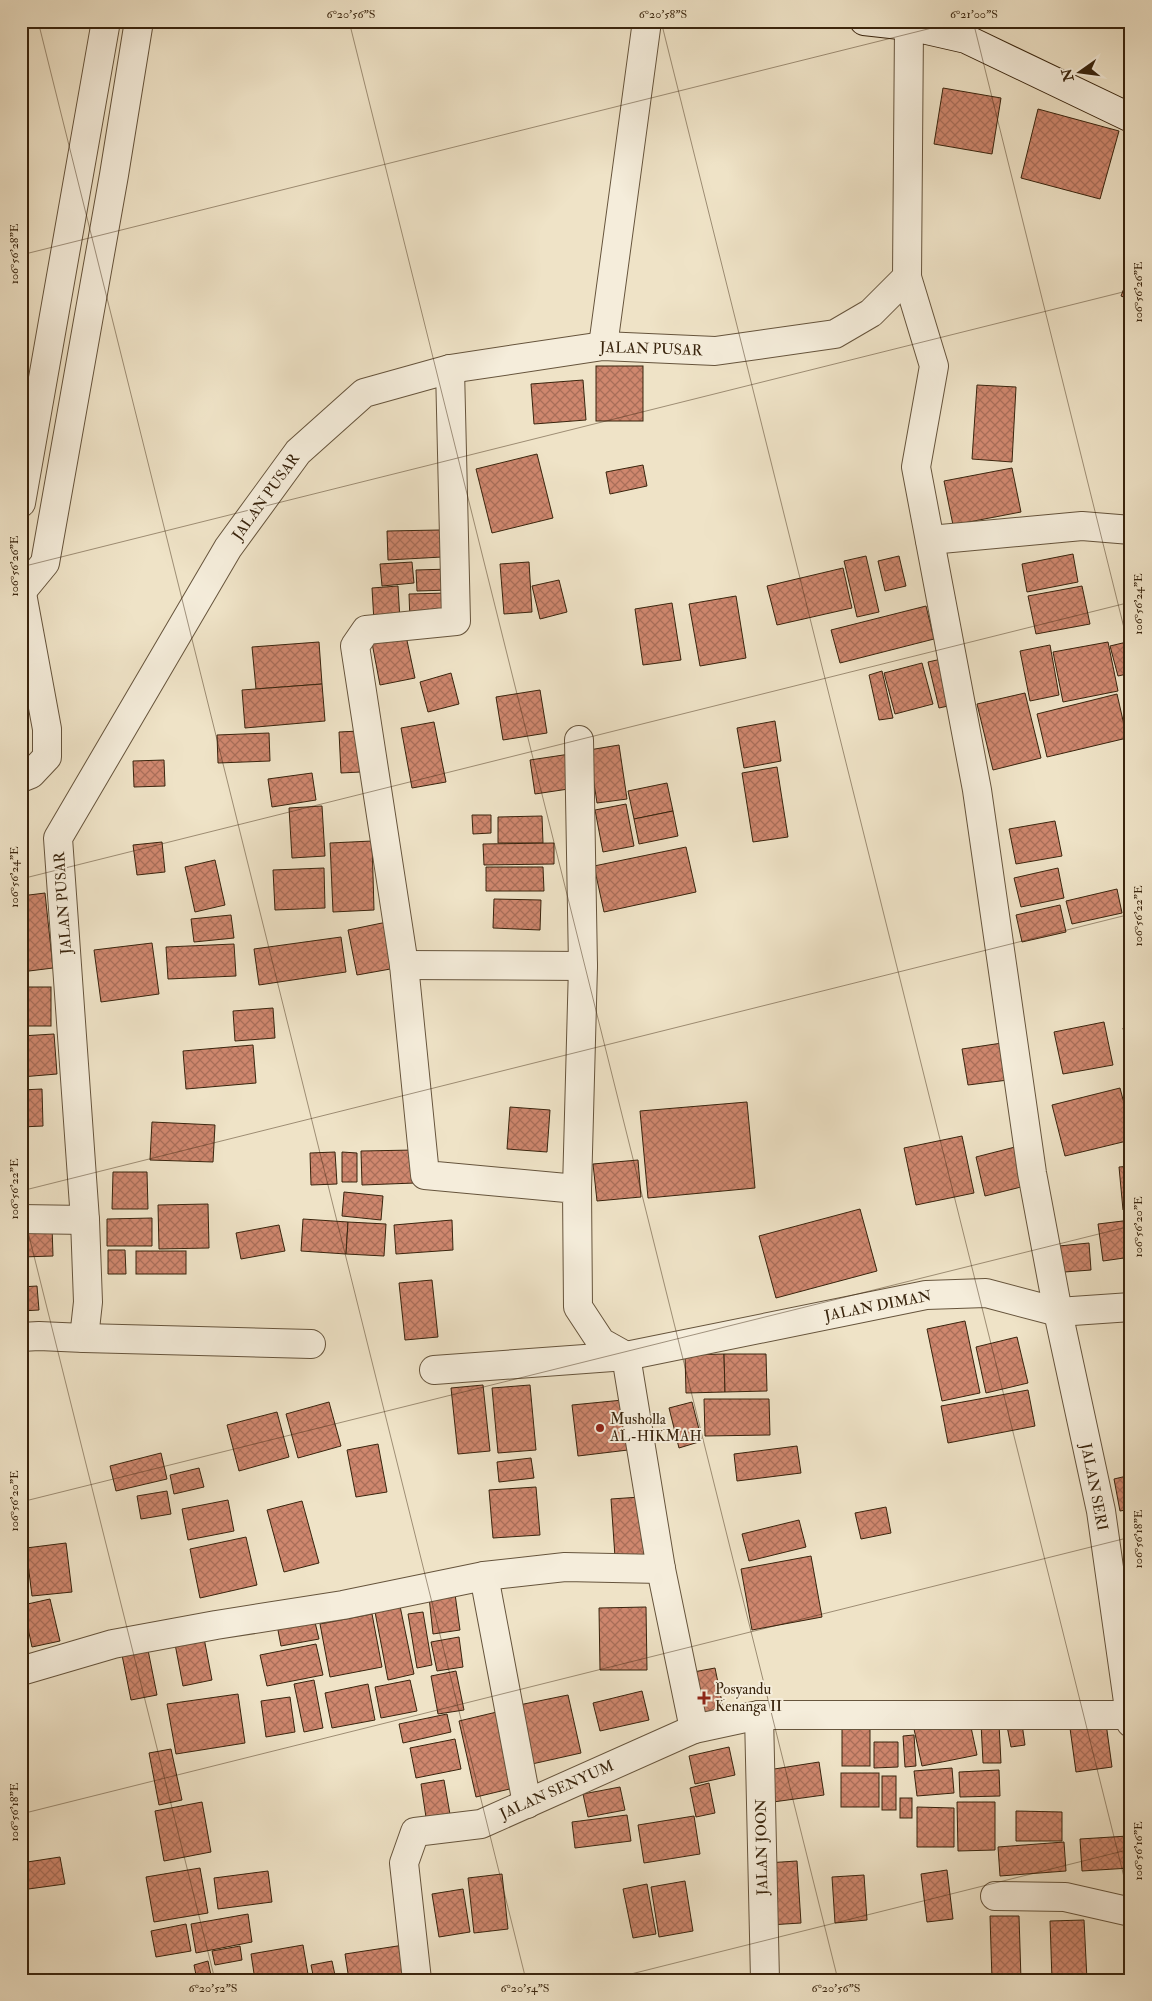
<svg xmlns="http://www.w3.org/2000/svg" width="1152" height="2001" font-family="'IM FELL Double Pica',serif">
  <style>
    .building { fill: url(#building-cross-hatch); stroke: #39240d }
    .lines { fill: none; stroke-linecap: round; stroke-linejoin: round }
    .street-casing { stroke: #66543c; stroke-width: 30 }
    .secondary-casing { stroke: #39240d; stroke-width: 30 }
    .street { stroke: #f5eddb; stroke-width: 28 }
    .secondary { stroke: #f5eddb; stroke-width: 28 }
    .ticks { fill: none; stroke: #39240d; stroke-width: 1; stroke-opacity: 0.45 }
    .poi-dot { fill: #8f2418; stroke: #f5eddb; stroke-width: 2 }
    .labels { text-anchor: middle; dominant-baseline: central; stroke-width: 4; stroke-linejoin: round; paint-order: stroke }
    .street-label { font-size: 15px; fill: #39240d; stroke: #f5eddb }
    .poi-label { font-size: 15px; fill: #39240d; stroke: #f5eddb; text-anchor: start }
    .neatline { fill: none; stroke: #39240d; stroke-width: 2 }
    .ticks-label { font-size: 12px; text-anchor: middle; fill: #39240d }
  </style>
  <defs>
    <pattern id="building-cross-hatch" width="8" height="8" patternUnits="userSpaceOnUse" patternTransform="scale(1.25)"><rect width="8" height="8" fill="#cf876e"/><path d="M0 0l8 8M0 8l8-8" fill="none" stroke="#a96e59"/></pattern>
  </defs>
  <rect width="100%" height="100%" fill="#efe3c7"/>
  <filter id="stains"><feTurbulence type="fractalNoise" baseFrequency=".004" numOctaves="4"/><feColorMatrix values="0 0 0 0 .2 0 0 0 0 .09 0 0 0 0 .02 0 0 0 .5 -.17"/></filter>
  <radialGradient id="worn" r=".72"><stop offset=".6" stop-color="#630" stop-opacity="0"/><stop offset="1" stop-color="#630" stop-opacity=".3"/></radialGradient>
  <g class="building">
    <polygon points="943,88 1001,98 992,154 934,144"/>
    <polygon points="1038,109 1119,131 1100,199 1021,178"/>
    <polygon points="1131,270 1131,300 1121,296"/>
    <rect x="596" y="366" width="47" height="55"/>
    <polygon points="583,380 586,420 534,424 531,384"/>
    <polygon points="977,385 1016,387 1012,462 972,459"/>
    <polygon points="537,454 553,518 492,533 476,469"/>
    <polygon points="643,465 647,486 610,494 606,472"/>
    <polygon points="1012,468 1021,512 953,525 944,481"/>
    <polygon points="440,530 442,557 388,560 387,531"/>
    <polygon points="1073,554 1078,582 1027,592 1022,564"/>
    <polygon points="866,556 879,612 857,617 844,561"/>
    <polygon points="899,556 906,586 885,591 878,561"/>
    <polygon points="412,562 414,583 382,586 380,564"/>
    <polygon points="529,562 532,612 504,614 500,564"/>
    <polygon points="843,568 852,608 777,625 767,586"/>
    <polygon points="450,569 450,590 417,591 416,570"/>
    <polygon points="559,580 567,612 540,619 532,586"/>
    <polygon points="398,586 400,620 374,622 372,588"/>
    <polygon points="1082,586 1090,624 1036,634 1028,596"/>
    <polygon points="447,593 448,620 410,621 409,594"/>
    <polygon points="736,596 746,658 700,666 689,604"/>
    <polygon points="672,603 681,660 643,665 635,609"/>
    <polygon points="926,606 934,639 840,663 831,630"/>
    <polygon points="406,636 415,678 380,685 372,643"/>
    <polygon points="1131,641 1131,673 1118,676 1110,646"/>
    <polygon points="319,642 322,684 256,689 252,647"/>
    <polygon points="1108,642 1118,691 1063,702 1053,652"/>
    <polygon points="1050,645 1059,695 1030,701 1020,651"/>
    <polygon points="946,658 957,704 939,708 928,662"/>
    <polygon points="922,663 933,704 895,714 884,673"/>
    <polygon points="882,671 893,718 879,720 869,675"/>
    <polygon points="451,673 459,704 428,712 420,682"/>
    <polygon points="322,684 325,721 245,728 242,690"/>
    <polygon points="540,690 547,733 503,740 496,697"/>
    <polygon points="1025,693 1041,758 993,770 977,704"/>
    <polygon points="1117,694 1127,738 1047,757 1037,714"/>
    <polygon points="775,721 781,761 744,768 737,728"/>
    <polygon points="434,722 446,782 412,788 401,728"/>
    <polygon points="359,731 361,772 341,773 339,732"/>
    <polygon points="269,733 270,761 218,763 217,735"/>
    <polygon points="619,745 627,799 597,803 589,750"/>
    <polygon points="570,754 575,788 535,794 530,760"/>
    <polygon points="164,760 165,786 134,787 133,761"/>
    <polygon points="777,767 788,837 753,842 742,773"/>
    <polygon points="312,773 316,800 272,807 268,779"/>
    <polygon points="667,783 673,811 634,819 628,791"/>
    <polygon points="626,804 634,846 603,852 595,810"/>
    <polygon points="322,806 325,856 292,858 289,808"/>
    <polygon points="673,811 678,836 639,844 634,819"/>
    <polygon points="472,815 491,815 491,833 473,834"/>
    <polygon points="542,816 543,843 498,843 498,817"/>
    <polygon points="1055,821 1062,856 1016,864 1009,829"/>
    <polygon points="372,841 374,910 333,912 330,843"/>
    <polygon points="162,842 165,872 137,875 133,845"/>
    <polygon points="554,843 554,864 484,865 483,844"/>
    <polygon points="686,847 696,892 604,912 594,866"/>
    <polygon points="215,860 225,905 195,912 185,867"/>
    <polygon points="486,867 543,867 544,891 486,891"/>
    <polygon points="324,868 325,908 275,910 273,870"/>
    <polygon points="1058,868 1064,898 1021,907 1014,878"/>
    <polygon points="1117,889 1122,913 1072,924 1066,901"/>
    <polygon points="45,893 53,968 21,972 21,896"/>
    <polygon points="494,899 541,900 540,930 493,928"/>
    <polygon points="1060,905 1066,932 1022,942 1016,915"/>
    <polygon points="231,915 234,938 194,942 191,919"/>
    <polygon points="387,922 396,968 357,975 348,930"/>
    <polygon points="341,937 346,972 259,985 254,949"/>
    <polygon points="152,943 159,994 101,1002 94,950"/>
    <polygon points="234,944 236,976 168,979 166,947"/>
    <rect x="21" y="987" width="30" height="39"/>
    <polygon points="273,1008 275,1038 235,1041 233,1011"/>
    <polygon points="1104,1022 1113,1065 1063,1074 1054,1032"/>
    <polygon points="1131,1026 1131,1061 1123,1028"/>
    <polygon points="54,1034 57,1074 21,1077 21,1036"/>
    <polygon points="1002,1043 1008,1080 968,1085 962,1049"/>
    <polygon points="253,1045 256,1083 186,1089 183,1051"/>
    <polygon points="1120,1088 1131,1130 1131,1140 1065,1156 1052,1105"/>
    <polygon points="42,1089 43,1126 21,1127 21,1090"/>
    <polygon points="747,1102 755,1188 648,1198 640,1111"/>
    <polygon points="510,1107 550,1110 547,1152 507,1149"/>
    <polygon points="152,1122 215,1125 213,1162 150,1160"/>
    <polygon points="962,1136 974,1193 916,1205 904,1148"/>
    <polygon points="1015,1147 1025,1186 985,1196 976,1157"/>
    <polygon points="415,1150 415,1183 362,1185 361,1151"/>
    <polygon points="335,1152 337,1184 311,1185 310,1153"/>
    <polygon points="342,1152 357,1153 357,1182 342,1182"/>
    <polygon points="638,1160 641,1197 597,1201 593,1164"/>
    <polygon points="1131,1166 1131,1210 1123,1210 1119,1167"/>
    <polygon points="113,1172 147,1172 148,1209 112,1209"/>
    <polygon points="26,1178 28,1209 21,1209 21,1179"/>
    <polygon points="344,1192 383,1196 381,1220 342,1216"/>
    <polygon points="208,1204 209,1248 159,1249 158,1205"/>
    <polygon points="860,1209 877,1271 776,1298 759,1236"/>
    <polygon points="152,1218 152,1246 107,1246 107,1219"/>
    <polygon points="303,1219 348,1222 346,1254 301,1251"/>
    <polygon points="452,1220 453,1250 396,1254 394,1225"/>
    <polygon points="1131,1220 1131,1257 1103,1261 1098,1224"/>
    <polygon points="348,1222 386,1224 384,1256 346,1254"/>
    <polygon points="279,1225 285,1251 241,1259 236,1233"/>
    <polygon points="52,1226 53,1256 21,1257 21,1228"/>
    <polygon points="1089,1243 1091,1270 1051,1273 1049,1247"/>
    <polygon points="108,1250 125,1250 126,1274 108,1274"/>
    <rect x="136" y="1251" width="50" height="23"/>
    <polygon points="432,1280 438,1337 405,1340 399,1283"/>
    <polygon points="37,1286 39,1310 21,1311 21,1287"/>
    <polygon points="965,1321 980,1393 942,1401 927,1329"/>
    <polygon points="1017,1337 1028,1383 986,1393 976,1347"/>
    <polygon points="724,1354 725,1392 686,1393 685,1355"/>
    <polygon points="724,1354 766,1354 767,1391 725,1392"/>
    <polygon points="483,1385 490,1451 458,1454 451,1388"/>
    <polygon points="530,1385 536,1450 498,1453 492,1388"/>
    <polygon points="1028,1390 1035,1426 948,1443 941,1406"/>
    <polygon points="704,1399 769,1399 770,1435 705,1436"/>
    <polygon points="623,1400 628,1450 578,1456 572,1405"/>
    <polygon points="329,1402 341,1446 298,1458 286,1414"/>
    <polygon points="692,1402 702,1441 679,1448 669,1408"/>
    <polygon points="277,1412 289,1457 239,1471 227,1425"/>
    <polygon points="378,1444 387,1492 356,1497 347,1450"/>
    <polygon points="797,1446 801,1473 737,1481 734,1454"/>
    <polygon points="161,1453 167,1479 116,1491 110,1466"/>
    <polygon points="531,1458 534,1478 499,1482 497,1462"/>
    <polygon points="199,1468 204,1487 174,1494 170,1475"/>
    <polygon points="1131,1475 1131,1509 1120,1511 1114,1479"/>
    <polygon points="536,1487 540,1535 493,1538 489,1490"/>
    <polygon points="167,1491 171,1514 141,1519 137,1496"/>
    <polygon points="640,1497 644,1556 615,1557 611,1499"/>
    <polygon points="228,1500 234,1531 188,1540 182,1509"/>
    <polygon points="302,1501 319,1563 284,1572 267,1510"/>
    <polygon points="886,1507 891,1533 861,1539 855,1513"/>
    <polygon points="799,1520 806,1547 749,1561 742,1534"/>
    <polygon points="246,1537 257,1585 200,1598 190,1549"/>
    <polygon points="66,1543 72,1592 32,1596 26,1548"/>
    <polygon points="811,1556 822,1617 752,1630 741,1569"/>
    <polygon points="21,1562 25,1589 21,1590"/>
    <polygon points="1131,1573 1131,1626 1123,1574"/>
    <polygon points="455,1594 460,1630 433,1634 429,1597"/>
    <polygon points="50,1599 60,1641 32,1647 23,1605"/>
    <polygon points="400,1606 414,1674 388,1680 375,1612"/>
    <polygon points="646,1607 647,1670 600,1670 599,1608"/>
    <polygon points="423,1612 432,1665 417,1668 408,1614"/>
    <polygon points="372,1614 382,1667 330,1677 320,1624"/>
    <polygon points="314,1618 319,1639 281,1646 277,1625"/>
    <polygon points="459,1637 463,1667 437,1671 431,1642"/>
    <polygon points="204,1638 212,1680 183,1686 175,1644"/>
    <polygon points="316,1644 323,1675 267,1686 260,1655"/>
    <polygon points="147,1645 157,1695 131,1700 121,1650"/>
    <polygon points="715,1668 724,1712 697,1718 688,1673"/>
    <polygon points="456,1671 464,1710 438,1714 431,1676"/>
    <polygon points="314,1680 323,1728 304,1732 294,1684"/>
    <polygon points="410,1680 417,1711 381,1718 375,1687"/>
    <polygon points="368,1684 375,1720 332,1728 325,1693"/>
    <polygon points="642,1691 649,1720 600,1731 593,1703"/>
    <polygon points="238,1694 245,1743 176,1754 167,1704"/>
    <polygon points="568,1695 581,1753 532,1764 519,1705"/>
    <polygon points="290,1697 295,1732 266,1737 261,1701"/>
    <polygon points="501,1711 518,1787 476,1797 459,1721"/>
    <polygon points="447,1714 451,1732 403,1743 399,1724"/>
    <polygon points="1105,1716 1112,1767 1076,1772 1069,1721"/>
    <polygon points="969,1718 977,1755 922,1766 914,1729"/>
    <rect x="842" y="1723" width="28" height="43"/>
    <polygon points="981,1723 999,1724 1001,1763 983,1763"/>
    <polygon points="1022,1724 1025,1745 1011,1747 1007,1726"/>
    <polygon points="914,1735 916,1766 905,1767 903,1736"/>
    <polygon points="455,1739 461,1769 416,1778 410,1748"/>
    <polygon points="874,1742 898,1742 898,1767 874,1768"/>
    <polygon points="729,1747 735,1775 695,1784 689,1756"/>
    <polygon points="171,1749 182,1800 159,1805 149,1753"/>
    <polygon points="819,1762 824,1795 773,1802 768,1770"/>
    <polygon points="952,1768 954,1793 917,1796 914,1771"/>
    <polygon points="999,1770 1000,1796 960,1797 959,1772"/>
    <rect x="841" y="1773" width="38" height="34"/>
    <rect x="882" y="1776" width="14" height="34"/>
    <polygon points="444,1780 451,1820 427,1824 421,1784"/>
    <polygon points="709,1783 715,1813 696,1817 690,1788"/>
    <polygon points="620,1787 625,1810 588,1817 583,1794"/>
    <rect x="900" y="1798" width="12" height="20"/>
    <polygon points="202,1802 211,1852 164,1861 155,1811"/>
    <polygon points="957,1802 995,1802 995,1850 958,1851"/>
    <polygon points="917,1807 954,1808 954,1847 917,1847"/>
    <polygon points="1016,1811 1062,1812 1062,1841 1016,1841"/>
    <polygon points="627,1815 631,1841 575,1848 572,1822"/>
    <polygon points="694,1816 700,1854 644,1863 638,1825"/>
    <polygon points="1128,1836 1130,1868 1082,1871 1080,1839"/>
    <polygon points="1064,1842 1066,1871 1000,1876 998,1847"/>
    <polygon points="60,1857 65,1884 21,1890 21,1863"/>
    <polygon points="797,1861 801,1923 769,1925 766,1863"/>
    <polygon points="200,1868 208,1913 154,1922 146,1877"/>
    <polygon points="947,1870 953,1919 927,1922 921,1874"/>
    <polygon points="268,1871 272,1902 218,1909 214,1878"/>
    <polygon points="502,1874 508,1929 474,1933 468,1878"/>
    <polygon points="864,1875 867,1920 835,1923 832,1877"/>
    <polygon points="685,1881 693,1931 659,1937 651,1887"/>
    <polygon points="647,1884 656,1934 633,1938 623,1889"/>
    <polygon points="463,1889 470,1932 439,1937 432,1894"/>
    <polygon points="248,1914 252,1942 196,1953 191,1924"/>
    <polygon points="990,1916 1019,1916 1021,1980 992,1980"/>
    <polygon points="1084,1920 1087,1980 1052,1980 1050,1921"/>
    <polygon points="186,1924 191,1951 156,1957 151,1931"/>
    <polygon points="303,1945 309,1980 255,1980 251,1954"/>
    <polygon points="404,1945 410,1980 349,1980 345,1954"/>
    <polygon points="240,1946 242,1960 215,1965 212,1951"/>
    <polygon points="208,1961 212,1980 197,1980 194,1965"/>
    <polygon points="332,1961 336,1980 314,1980 311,1965"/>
  </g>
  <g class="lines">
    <g class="street-casing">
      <g id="street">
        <polyline points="907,277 934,366 916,467 977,790 1032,1173 1058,1312 1101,1511 1131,1723"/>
        <polyline points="603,346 647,21"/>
        <polyline points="450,369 456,621 366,630 355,646 404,965 425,1175 577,1189 578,1307 601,1342 626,1356"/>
        <polyline points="21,503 106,21"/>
        <polyline points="930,540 1082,526 1131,530"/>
        <polyline points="21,588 47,729 47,757 31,774 21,778"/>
        <polyline points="22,591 45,563 114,175 139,21"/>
        <polyline points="404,965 583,966"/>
        <polyline points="577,1189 583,966 579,740"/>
        <polyline points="21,1219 85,1220"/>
        <polyline points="21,1337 39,1336 84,1338 88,1302 85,1220 58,838 228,548 298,452 364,393 450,369 603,346 715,351 835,334 871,313 907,277 909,26"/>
        <polyline points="84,1338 311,1344"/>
        <polyline points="626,1356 661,1569 694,1729 759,1715 1129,1715 1131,1716"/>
        <polyline points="434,1370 626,1356 926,1295 986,1293 1058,1312 1131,1307"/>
        <polyline points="484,1576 527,1804"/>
        <polyline points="21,1671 113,1644 216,1625 343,1605 484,1576 565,1567 661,1569"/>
        <polyline points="759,1715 765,1980"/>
        <polyline points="995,1896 1065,1897 1131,1912"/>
        <polyline points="417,1980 404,1863 415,1832 481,1824 694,1729"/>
      </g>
    </g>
    <g class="secondary-casing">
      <polyline id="secondary" points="864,21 909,26 966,39 1131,118"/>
    </g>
    <use href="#street" class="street"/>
    <use href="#secondary" class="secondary"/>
  </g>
  <path class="ticks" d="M38,21l488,1959M349,21l489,1959M661,21l470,1884M973,21l158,635M21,255l939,-234M21,567l1110,-277M21,879l1110,-277M21,1191l1110,-277M21,1204l194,776M21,1502l1110,-276M21,1814l1110,-277M607,1980l524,-131"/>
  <g class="poi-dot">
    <circle cx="600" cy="1428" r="5"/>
    <path d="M701.5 1690.5h5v5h5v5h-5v5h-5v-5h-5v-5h5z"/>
  </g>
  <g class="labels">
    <g class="street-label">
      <text transform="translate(651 349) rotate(2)">JALAN PUSAR</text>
      <text transform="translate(266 497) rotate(-54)">JALAN PUSAR</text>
      <text transform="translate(63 903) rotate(-94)">JALAN PUSAR</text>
      <text transform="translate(878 1306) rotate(-11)">JALAN DIMAN</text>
      <text transform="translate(1094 1487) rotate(79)">JALAN SERI</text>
      <text transform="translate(557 1790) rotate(-24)">JALAN SENYUM</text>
      <text transform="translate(762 1847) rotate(-91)">JALAN JOON</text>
    </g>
    <g class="poi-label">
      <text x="610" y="1419">Musholla<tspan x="610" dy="17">AL-HIKMAH</tspan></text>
      <text x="715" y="1689">Posyandu<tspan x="715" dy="17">Kenanga II</tspan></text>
    </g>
  </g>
  <rect width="1152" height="2001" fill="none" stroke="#efe3c7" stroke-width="55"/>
  <g transform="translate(1080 72) rotate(256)" stroke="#f5eddb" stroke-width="4" paint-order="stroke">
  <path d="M0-4L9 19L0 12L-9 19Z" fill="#39240d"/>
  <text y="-8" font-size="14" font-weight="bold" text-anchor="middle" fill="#39240d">N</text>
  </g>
  <rect x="28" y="28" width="1096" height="1946" class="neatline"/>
  <g class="ticks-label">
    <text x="351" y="18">6°20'56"S</text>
    <text x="663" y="18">6°20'58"S</text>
    <text x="974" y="18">6°21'00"S</text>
    <text transform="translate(14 254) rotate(-90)" y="4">106°56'28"E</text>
    <text transform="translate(1138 292) rotate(-90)" y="4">106°56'26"E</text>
    <text transform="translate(14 566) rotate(-90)" y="4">106°56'26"E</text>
    <text transform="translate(1138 604) rotate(-90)" y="4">106°56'24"E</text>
    <text transform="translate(14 877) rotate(-90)" y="4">106°56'24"E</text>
    <text transform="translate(1138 916) rotate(-90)" y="4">106°56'22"E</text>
    <text transform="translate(14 1189) rotate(-90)" y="4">106°56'22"E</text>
    <text transform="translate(1138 1227) rotate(-90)" y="4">106°56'20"E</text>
    <text transform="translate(14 1501) rotate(-90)" y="4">106°56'20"E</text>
    <text transform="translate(1138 1539) rotate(-90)" y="4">106°56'18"E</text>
    <text transform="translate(14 1812) rotate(-90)" y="4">106°56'18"E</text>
    <text transform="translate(1138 1851) rotate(-90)" y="4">106°56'16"E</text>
    <text x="213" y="1992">6°20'52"S</text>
    <text x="525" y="1992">6°20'54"S</text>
    <text x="836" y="1992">6°20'56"S</text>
  </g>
  <rect width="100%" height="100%" filter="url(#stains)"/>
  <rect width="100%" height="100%" fill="url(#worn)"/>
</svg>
